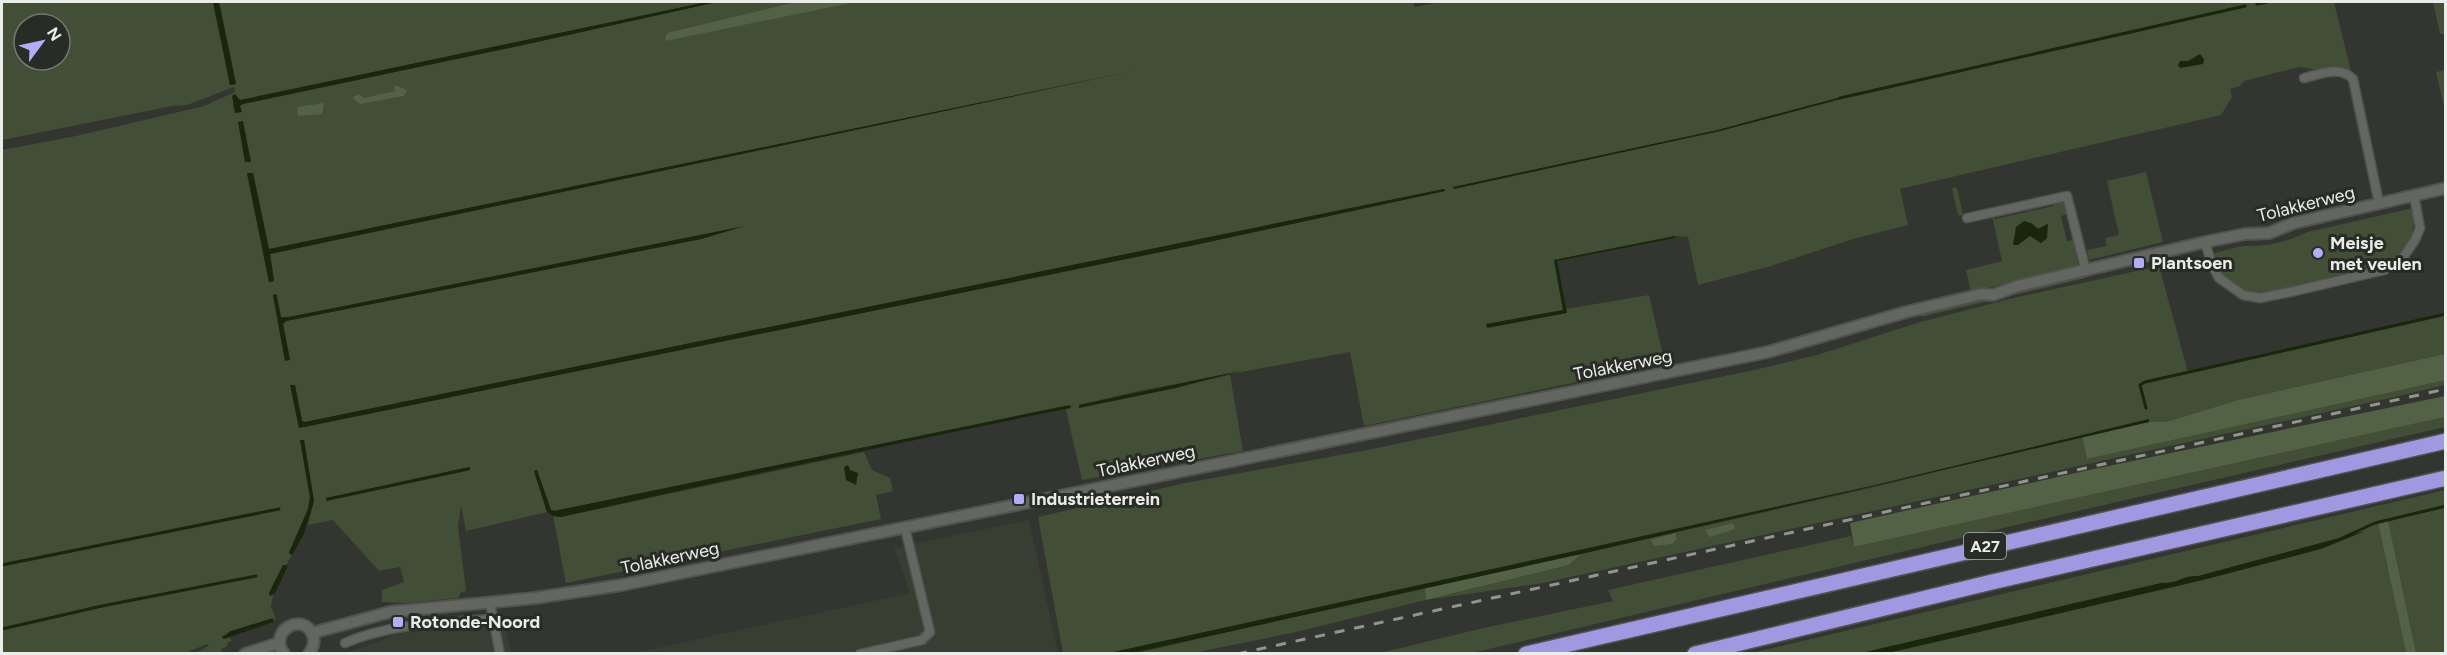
<svg xmlns="http://www.w3.org/2000/svg" width="2447" height="655" font-family="Figtree,sans-serif">
  <style>
    .built { fill: #393e33 }
    .green { fill: #424e35; fill-rule: evenodd }
    .forest { fill: #536245 }
    .water { fill: #19260b }
    .lines { fill: none; stroke-linecap: round; stroke-linejoin: round }
    .stream { stroke: #19260b; stroke-width: 3 }
    .minor-casing { stroke: #50534e; stroke-width: 11 }
    .secondary-casing { stroke: #50534e; stroke-width: 14 }
    .motorway-casing { stroke: #50534e; stroke-width: 18 }
    .minor { stroke: #636661; stroke-width: 8 }
    .secondary { stroke: #636661; stroke-width: 10 }
    .motorway { stroke: #a298e2; stroke-width: 15 }
    .rail { stroke: #92948f; stroke-width: 3; stroke-dasharray: 10 10; stroke-linecap: butt }
    .poi-dot { fill: #b5acf8; stroke: #292b26; stroke-width: 2 }
    .labels { text-anchor: middle; dominant-baseline: central; stroke-width: 6; stroke-linejoin: round; paint-order: stroke }
    .shield { fill: #292b26; stroke: #b0b2ae; stroke-width: 1.5 }
    .shield-label { font-size: 16px; font-weight: bold; fill: #eaece8 }
    .street-label { font-size: 18px; fill: #eaece8; stroke: #292b26 }
    .poi-label { font-size: 18px; font-weight: bold; fill: #eaece8; stroke: #292b26; text-anchor: start }
  </style>
  <rect width="100%" height="100%" fill="#333530"/>
  <g class="built">
    <polygon points="1029,520 1058,653 629,654 910,593 894,548"/>
    <polygon points="503,621 512,653 345,654 397,634"/>
  </g>
  <g class="green">
    <path d="M2,2h211l17,83 6,-2 -17,-81h488l-398,84 -76,19 2,8 7,-9 272,-57 203,-45h696l2,5 25,-5h894l18,73 -53,-8 -55,14 -4,5 -10,3 2,8 -11,18 -321,74 8,36 -55,14 -82,27 -73,19 -10,-48 -13,-1 -121,24 9,50 -77,17 80,-14v-4l83,-14 16,69 -301,62 -14,-74 -212,39 -59,14 1,2 150,-32 13,76 -161,29 -17,-74 -511,105 -3,-1 -14,-40 -3,1 13,41 -81,19 -5,-26 -3,22 8,64 -5,1 -3,6 -52,5 -24,-1v-12l22,-8 -4,-15 -21,4 -46,-51 -25,5 6,-24 -10,-61h-4l10,57 -2,12 -19,43 3,3 -6,10h-3l-14,28 4,2 -2,12 5,12 -45,12 -9,6 2,2 5,-3 3,5 -5,2 1,3 -7,3 1,2 -6,2h-20l13,-7 -2,-2 -22,9h-183v-503l74,-14 128,-30 31,-14 -1,-5 -47,18 -15,1 -170,34zM24,24h36v36h-36zM1072,84l-802,170 4,27 -5,1 -22,-108 6,-1 16,76zM1841,97l-121,34 -266,56 264,-57zM1444,189l1,2 -255,55 -891,182 -8,-42 4,-1 7,36 3,1zM737,228l-36,11 -415,82 -3,3 7,36h-5l-12,-65 4,-1 4,23h8zM469,467l1,3 -144,31v-3z"/>
    <polygon points="2433,2 2445,2 2445,34 2440,34"/>
    <polygon points="2445,70 2446,70 2445,111 2436,72"/>
    <polygon points="2146,172 2163,242 2089,260 2087,250 2107,246 2105,238 2119,235 2107,181"/>
    <polygon points="1954,187 1957,188 1963,214 1961,216 1958,215 1952,189"/>
    <path d="M2062,200l2,1 4,13 -7,2 6,25 7,-1 4,26 -107,26 -5,-22 36,-9 -10,-45 3,3 58,-13v-4zM2031,223l7,6 9,-5v14l-6,5 -11,-7h-14v-9z"/>
    <path d="M2413,208c2,19 0,37 -16,50 -3,3 -8,6 -12,8 -17,7 -121,30 -136,26 -21,-4 -30,-21 -38,-38 10,-2 22,-7 33,-8 25,0 40,-3 64,-14z"/>
    <polygon points="2159,266 2188,372 2445,315 2445,354 2238,400 2166,422 2149,422 2149,419 1879,484 1109,653 1063,653 1038,517 1185,483 1362,451 1754,370 1817,355 1917,323 2009,299"/>
    <polygon points="2085,274 2086,278 1921,317 1922,313"/>
    <polygon points="2445,380 2445,385 2395,397 1543,583 1426,600 1296,632 1193,653 1132,654 1425,587 1427,600 1569,565 1581,554 1875,487 2082,436 2087,459"/>
    <polygon points="2445,417 2445,427 1986,532 1472,653 1376,654 1479,629 1613,601 1608,590 1851,536 1854,547"/>
    <polygon points="864,452 872,470 890,478 893,491 876,495 881,519 566,583 553,516 561,517"/>
    <polygon points="2445,490 2445,653 2416,653 2388,520 2378,523 2406,653 1747,654"/>
  </g>
  <g class="forest">
    <polygon points="796,2 856,2 665,41 667,33"/>
    <polygon points="394,85 407,90 404,96 360,104 352,98 359,94 364,98 395,91"/>
    <polygon points="324,103 322,114 298,116 297,107"/>
    <polygon points="2445,354 2446,380 2087,459 2082,436 2149,422 2166,422 2238,400"/>
    <polygon points="2445,396 2445,417 1854,547 1850,523 2089,470"/>
    <polygon points="2388,520 2416,653 2406,653 2378,523"/>
    <polygon points="1733,523 1735,529 1710,537 1705,530"/>
    <polygon points="1675,533 1677,539 1672,544 1654,546 1651,540"/>
    <polygon points="1581,554 1569,565 1426,600 1425,587"/>
  </g>
  <g class="water">
    <polygon points="213,2 219,2 236,84 230,85"/>
    <polygon points="707,2 717,2 514,47 243,104 240,106 242,112 235,113 232,96 235,94 240,100"/>
    <polygon points="2200,54 2204,59 2203,64 2180,68 2178,65 2180,61 2188,61"/>
    <polygon points="1133,71 270,254 274,281 269,282 247,173 253,173 269,249"/>
    <polygon points="1841,97 1841,99 1720,131 1454,189 1453,187 1718,130"/>
    <polygon points="243,121 251,162 245,162 238,122"/>
    <polygon points="1444,189 1445,191 1190,246 299,428 290,385 295,385 302,421 305,422"/>
    <polygon points="2024,221 2031,223 2038,229 2048,224 2047,238 2041,243 2030,236 2018,245 2013,245 2016,227"/>
    <polygon points="745,226 701,239 286,321 283,324 290,360 285,361 273,295 276,294 281,317 289,317"/>
    <polygon points="1675,236 1675,238 1557,261 1567,313 1487,328 1486,324 1563,310 1554,260"/>
    <polygon points="1244,370 1176,388 1079,408 1079,405"/>
    <path d="M1070,405l1,3c-171,34 -340,71 -510,109l-8,-1 -6,-4 -13,-41 3,-1 14,40 3,1z"/>
    <polygon points="2149,419 2149,422 1581,554 1132,653 1109,653 1872,486"/>
    <polygon points="300,440 304,440 314,501 304,534 292,555 289,553 308,509 310,497"/>
    <polygon points="848,465 850,470 858,473 856,485 846,480 844,467"/>
    <polygon points="470,467 470,470 326,501 326,498"/>
    <path d="M2365,531l-44,18 -122,32 -311,72h-27l300,-70c17,1 21,-8 37,-7z"/>
    <polygon points="283,565 287,565 287,568 275,593 270,596 269,593"/>
    <polygon points="273,618 273,622 224,639 222,637 231,631"/>
  </g>
  <g class="lines">
    <g class="stream">
      <polyline points="2257,4 2267,2"/>
      <polyline points="1840,98 2245,6"/>
      <polyline points="2146,408 2140,385 2145,382 2446,314"/>
      <polyline points="2342,538 2375,523 2446,506"/>
      <polyline points="2,565 279,509"/>
      <polyline points="2,629 102,606 256,576"/>
    </g>
    <g class="minor-casing">
      <g id="minor">
        <path d="M2304,78c17,-4 36,-13 49,1l26,124"/>
        <polyline points="1967,218 2067,196 2086,271"/>
        <polyline points="2205,242 2212,265 2219,278 2243,295 2260,298 2295,291 2384,270 2402,259 2415,240 2420,228 2414,195"/>
        <polyline points="490,603 500,654"/>
        <path d="M345,643c46,-20 98,-20 147,-24"/>
        <polyline points="860,654 922,640 930,632 905,528"/>
      </g>
    </g>
    <g class="secondary-casing">
      <g id="secondary">
        <polyline points="312,633 390,612 535,598 622,585 1768,352 1906,312 1982,294 1993,295 2018,286 2205,242 2245,234 2269,233 2294,223 2446,188"/>
        <polyline points="245,654 279,643"/>
        <path d="M284,654c-17,-23 20,-44 29,-18 2,6 0,12 -4,18"/>
      </g>
    </g>
    <g class="motorway-casing">
      <g id="motorway">
        <polyline points="1526,654 2446,441"/>
        <polyline points="1695,654 1992,582 2446,478"/>
      </g>
    </g>
    <use href="#minor" class="minor"/>
    <use href="#secondary" class="secondary"/>
    <use href="#motorway" class="motorway"/>
    <polyline class="rail" points="1237,654 2446,389"/>
  </g>
  <g class="poi-dot">
    <circle cx="2318" cy="253" r="6"/>
    <rect x="2133" y="257" width="12" height="12" rx="3"/>
    <rect x="1013" y="493" width="12" height="12" rx="3"/>
    <rect x="392" y="616" width="12" height="12" rx="3"/>
  </g>
  <g class="labels">
    <rect class="shield" x="1964" y="533" width="42" height="26" rx="4.5"/>
    <g class="shield-label">
      <text x="1985" y="546">A27</text>
    </g>
    <g class="street-label">
      <text transform="translate(2306 204) rotate(-14)">Tolakkerweg</text>
      <text transform="translate(1623 365) rotate(-11)">Tolakkerweg</text>
      <text transform="translate(1146 461) rotate(-12)">Tolakkerweg</text>
      <text transform="translate(670 558) rotate(-12)">Tolakkerweg</text>
    </g>
    <g class="poi-label">
      <text x="2330" y="243">Meisje<tspan x="2330" dy="21">met veulen</tspan></text>
      <text x="2151" y="263">Plantsoen</text>
      <text x="1031" y="499">Industrieterrein</text>
      <text x="410" y="622">Rotonde-Noord</text>
    </g>
  </g>
  <rect width="2447" height="655" fill="none" stroke="#eaece8" stroke-width="6"/>
  <g transform="translate(42 42) rotate(57)"><circle r="28" fill="#292b26" stroke="#767874" stroke-width="1.5"/>
  <path d="M0-4.5L10 22L0 15L-10 22Z" fill="#b5acf8"/>
  <text y="-9" font-size="16" font-weight="bold" text-anchor="middle" fill="#eaece8">N</text>
  </g>
</svg>
